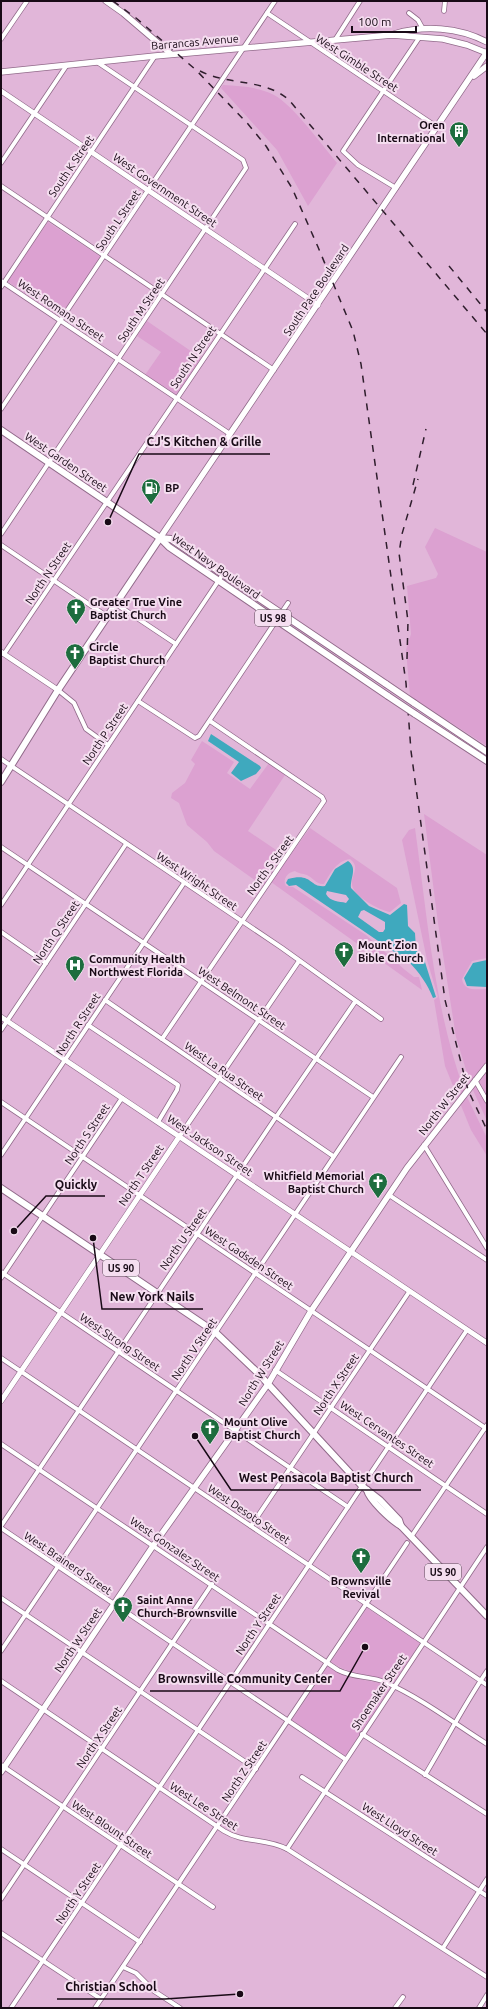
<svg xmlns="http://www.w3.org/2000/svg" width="488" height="2009" font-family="Ubuntu,sans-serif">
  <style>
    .green { fill: #dca1d1 }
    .water { fill: #3fa9be; fill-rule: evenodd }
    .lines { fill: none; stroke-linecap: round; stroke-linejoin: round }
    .minor-casing { stroke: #916a8a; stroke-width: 5.5 }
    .tertiary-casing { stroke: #916a8a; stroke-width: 6 }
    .secondary-casing { stroke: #916a8a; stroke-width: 7 }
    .primary-casing { stroke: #916a8a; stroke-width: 8 }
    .minor { stroke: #fff; stroke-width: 4 }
    .tertiary { stroke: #fff; stroke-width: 5 }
    .secondary { stroke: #fff; stroke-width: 5.5 }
    .primary { stroke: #fff; stroke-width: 6 }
    .rail { stroke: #2f1e2d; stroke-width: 1.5; stroke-dasharray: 7 7; stroke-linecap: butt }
    .primary-bridge-casing { stroke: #916a8a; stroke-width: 8; stroke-linecap: butt }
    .primary-bridge { stroke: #fff; stroke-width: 6 }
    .labels { text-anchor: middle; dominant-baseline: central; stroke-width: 4; stroke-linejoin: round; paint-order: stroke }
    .shield { fill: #f5def0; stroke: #5a4a57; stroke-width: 1 }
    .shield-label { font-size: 10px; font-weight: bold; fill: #180a16 }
    .street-label { font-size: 11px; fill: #180a16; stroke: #f5def0 }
    .poi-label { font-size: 11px; font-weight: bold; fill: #180a16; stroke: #f5def0; text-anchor: start }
    .leader { fill: none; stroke: #180a16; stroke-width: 1.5 }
    .callout-dot { fill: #180a16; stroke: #f5def0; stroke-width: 1.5 }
    .callout-label { font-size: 12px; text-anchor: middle; font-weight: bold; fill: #180a16; stroke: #f5def0; stroke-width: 4; stroke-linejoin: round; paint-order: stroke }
  </style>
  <rect width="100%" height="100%" fill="#e1b6d9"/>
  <g class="green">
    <path d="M223,85c18,1 36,2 51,10 18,9 49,51 63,68l-29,43 -31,-56 -56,-62z"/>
    <polygon points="48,222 101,257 60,317 7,281"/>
    <polygon points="147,321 201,358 176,395 145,375 161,352 137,336"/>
    <polygon points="435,528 487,552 487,746 410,696 406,650 411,634 407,586 436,578 438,574 425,547"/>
    <polygon points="202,741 234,762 227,773 250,789 269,763 285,775 248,831 285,856 263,886 214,851 207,842 187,825 179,803 171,798 172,793 185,783 195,764 191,760"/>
    <path d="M424,814l63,41v103l-15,3 -10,18c2,13 15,10 25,10v73l-17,21 -14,-46 -18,-114z"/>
    <path d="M310,828l87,60 4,15 -11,9c-11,-2 -36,-15 -38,-27 -1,-11 9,-17 -2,-26 -14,2 -20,15 -26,25 -7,1 -11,-6 -17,-9 -5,-2 -8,-1 -12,-4 -7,1 -13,8 -9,15l7,1 73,48 39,35 9,7h5l3,13 -151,-108z"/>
    <path d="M415,828c12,87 19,179 49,262l-6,8 -13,-32 -11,-66 4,-3 -11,-37 -25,-120 7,-10z"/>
    <polygon points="487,1069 487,1096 478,1080"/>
    <polygon points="475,1084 487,1106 487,1121 472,1088"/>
    <polygon points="466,1095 487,1138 487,1156 471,1130 460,1103"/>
    <path d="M367,1608l53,35 -27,41c-22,-11 -39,-7 -62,-22z"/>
    <polygon points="328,1666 347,1677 380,1683 391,1688 345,1756 292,1720"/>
  </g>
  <g class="water">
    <polygon points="211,734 260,766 261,768 256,774 241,781 231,773 239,762 208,741"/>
    <path d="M348,861c10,7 2,17 3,27l18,18 21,9 14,-11 3,1 1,21 7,7 1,17 8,9 12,38 -3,1c-5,-13 -14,-26 -24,-36l-113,-77 -7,1 -3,-3 2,-4c25,-7 21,9 37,7l10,-17zM327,891l19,4 3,4 -3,4c-7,-2 -16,-1 -20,-9zM364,910l21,12v7l-2,3h-4l-21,-15 3,-6z"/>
    <polygon points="487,960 487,987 467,986 464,978 473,963"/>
  </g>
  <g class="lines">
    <g class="minor-casing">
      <g id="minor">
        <polyline points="444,11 445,1"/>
        <polyline points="267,13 437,127"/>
        <polyline points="409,13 418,20 423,29"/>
        <polyline points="1,39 27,1"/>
        <polyline points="335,40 360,1"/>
        <polyline points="1,163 67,65"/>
        <polyline points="1,186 274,370"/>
        <polyline points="396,188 358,165 343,151 419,38"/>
        <polyline points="1,281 230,434"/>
        <polyline points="1,287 155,56"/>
        <polyline points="1,409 275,1"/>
        <polyline points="1,534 246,168 243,160 97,62"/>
        <polyline points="1,545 108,617"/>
        <polyline points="116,604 176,644"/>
        <polyline points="4,654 295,224"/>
        <polyline points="58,690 74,703 86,729 108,745"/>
        <polyline points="138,701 195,738 199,736 288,603"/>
        <polyline points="1,759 282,948 381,1019"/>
        <polyline points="1,847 373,1097"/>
        <polyline points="1,905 223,574"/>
        <polyline points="1,932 46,963"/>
        <polyline points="105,1000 333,1156"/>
        <polyline points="88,1025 178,1085 177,1090 158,1122"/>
        <polyline points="1,1030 126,844"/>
        <polyline points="162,1039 324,801 322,797 210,721"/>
        <polyline points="475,1080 487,1101"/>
        <polyline points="1,1102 487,1429"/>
        <polyline points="179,1137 299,961"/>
        <polyline points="424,1145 487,1248"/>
        <polyline points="1,1155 184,883"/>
        <polyline points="389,1195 487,1260"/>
        <polyline points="1,1272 348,1507"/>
        <polyline points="1,1278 122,1098"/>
        <polyline points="1,1358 487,1685"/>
        <polyline points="275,1370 487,1514"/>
        <path d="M1,1444l337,226c15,8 32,6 47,12 36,16 69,41 102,62"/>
        <polyline points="1,1526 276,1117 355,1002"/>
        <polyline points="251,1526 409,1292"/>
        <polyline points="1,1528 345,1759"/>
        <polyline points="411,1537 487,1425"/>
        <polyline points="1,1598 256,1769"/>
        <polyline points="1,1651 401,1057"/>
        <path d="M1,1681l223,150c19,12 42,7 63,18l200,128"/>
        <polyline points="362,1734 487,1814"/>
        <polyline points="1,1765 213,1907"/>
        <path d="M425,1775c21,-35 39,-70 62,-104"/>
        <polyline points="302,1777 487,1896"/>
        <polyline points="1,1849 140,1942"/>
        <polyline points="287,1849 487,1547"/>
        <polyline points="1,1899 212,1584"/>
        <polyline points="1,1933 101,1999"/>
        <polyline points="443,1948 487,1879"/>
        <polyline points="123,1967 136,1973 154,1991 180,2008"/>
        <polyline points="11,2008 467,1330"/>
        <polyline points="95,2008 407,1543"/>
        <polyline points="395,2008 403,1997"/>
        <polyline points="479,2008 487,1995"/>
      </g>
    </g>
    <g class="tertiary-casing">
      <g id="tertiary">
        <polyline points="1,91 318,305"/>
        <polyline points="1,652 58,690"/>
        <polyline points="1,1017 487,1343"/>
        <polyline points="1,1401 179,1137"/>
      </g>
    </g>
    <g class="secondary-casing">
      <g id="secondary">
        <polyline points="106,1 123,13 171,54"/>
        <path d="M394,34c30,-9 64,-7 93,8"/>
        <polyline points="1,72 155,56 392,35 443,39 467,45 487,53"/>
        <polyline points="474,76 487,66"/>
        <polyline points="160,538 487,52"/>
        <polyline points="1,1772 153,1546 268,1384 311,1311 407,1168 487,1066"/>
      </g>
    </g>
    <g class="primary-casing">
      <g id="primary">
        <polyline points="1,430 160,538 169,547 388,696"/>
        <polyline points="160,538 171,539 386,684"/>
        <polyline points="414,703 487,752"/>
        <polyline points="415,714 487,761"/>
        <polyline points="1,782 58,690 160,538"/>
        <polyline points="1,1188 215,1332 257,1372 362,1486 380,1500 399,1520 401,1526"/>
        <path d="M367,1490c2,10 25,31 34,36l86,90"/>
      </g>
    </g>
    <use href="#minor" class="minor"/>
    <use href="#tertiary" class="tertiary"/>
    <use href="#secondary" class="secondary"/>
    <use href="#primary" class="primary"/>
    <g class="rail">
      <polyline points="113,1 136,18 196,70 248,124 266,146 292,188 318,247 353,331 361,364 406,683 411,751 445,1000 468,1090 487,1130"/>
      <path d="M200,71c29,15 64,7 89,29l198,234"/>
      <polyline points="449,266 487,312"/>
      <polyline points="413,485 426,429"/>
      <polyline points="407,659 408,621 399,553 402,534 418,479"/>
    </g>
    <g class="primary-bridge-casing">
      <g id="primary-bridge">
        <polyline points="386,684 414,703"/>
        <polyline points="388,696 415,714"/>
      </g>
    </g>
    <use href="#primary-bridge" class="primary-bridge"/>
  </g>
  <defs>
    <g id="building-pin" transform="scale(1)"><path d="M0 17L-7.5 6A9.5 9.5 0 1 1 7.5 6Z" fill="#1d6d3e" stroke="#f5def0"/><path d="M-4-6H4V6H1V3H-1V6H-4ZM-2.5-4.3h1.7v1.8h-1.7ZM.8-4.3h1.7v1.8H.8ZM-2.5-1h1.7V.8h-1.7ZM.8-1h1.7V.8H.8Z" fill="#fff"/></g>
    <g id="fuel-pin" transform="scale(1)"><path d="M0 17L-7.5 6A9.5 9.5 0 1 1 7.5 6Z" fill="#1d6d3e" stroke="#f5def0"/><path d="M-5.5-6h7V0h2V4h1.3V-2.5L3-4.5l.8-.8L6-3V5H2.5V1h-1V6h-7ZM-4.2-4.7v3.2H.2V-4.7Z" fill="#fff"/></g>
    <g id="church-pin" transform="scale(1)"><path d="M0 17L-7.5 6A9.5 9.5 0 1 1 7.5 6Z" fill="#1d6d3e" stroke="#f5def0"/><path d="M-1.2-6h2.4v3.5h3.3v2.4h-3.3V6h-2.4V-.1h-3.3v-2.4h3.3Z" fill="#fff"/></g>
    <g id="hospital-pin" transform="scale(1)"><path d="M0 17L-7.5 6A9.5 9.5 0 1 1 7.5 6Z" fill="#1d6d3e" stroke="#f5def0"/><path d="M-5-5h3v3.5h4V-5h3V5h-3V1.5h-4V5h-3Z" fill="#fff"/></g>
  </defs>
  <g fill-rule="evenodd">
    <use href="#building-pin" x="459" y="131"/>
    <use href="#fuel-pin" x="151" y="488"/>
    <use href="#church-pin" x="76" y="608"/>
    <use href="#church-pin" x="75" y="653"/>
    <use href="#church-pin" x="344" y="951"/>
    <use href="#hospital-pin" x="75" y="965"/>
    <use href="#church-pin" x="378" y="1182"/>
    <use href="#church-pin" x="210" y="1428"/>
    <use href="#church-pin" x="361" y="1557"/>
    <use href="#church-pin" x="123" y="1606"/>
  </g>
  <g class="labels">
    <g class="shield">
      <rect x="255" y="610" width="36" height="16" rx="3"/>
      <rect x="103" y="1260" width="36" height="16" rx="3"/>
      <rect x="425" y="1564" width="36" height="16" rx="3"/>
    </g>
    <g class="shield-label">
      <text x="273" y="618">US 98</text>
      <text x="121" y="1268">US 90</text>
      <text x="443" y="1572">US 90</text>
    </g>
    <g class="street-label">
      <text transform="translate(195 42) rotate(-5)">Barrancas Avenue</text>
      <text transform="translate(357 63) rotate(33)">West Gimble Street</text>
      <text transform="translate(71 166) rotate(-56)">South K Street</text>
      <text transform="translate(165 190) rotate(34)">West Government Street</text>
      <text transform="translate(118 220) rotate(-56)">South L Street</text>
      <text transform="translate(316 290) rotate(-56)">South Pace Boulevard</text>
      <text transform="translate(61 310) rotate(34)">West Romana Street</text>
      <text transform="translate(141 310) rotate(-56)">South M Street</text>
      <text transform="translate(193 357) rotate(-56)">South N Street</text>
      <text transform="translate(66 462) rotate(34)">West Garden Street</text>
      <text transform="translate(216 566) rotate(35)">West Navy Boulevard</text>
      <text transform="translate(48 573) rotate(-56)">North N Street</text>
      <text transform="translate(105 734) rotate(-56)">North P Street</text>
      <text transform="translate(270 865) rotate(-54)">North S Street</text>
      <text transform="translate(197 881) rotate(34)">West Wright Street</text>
      <text transform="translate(56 932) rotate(-56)">North Q Street</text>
      <text transform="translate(242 998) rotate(34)">West Belmont Street</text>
      <text transform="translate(78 1024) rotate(-57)">North R Street</text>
      <text transform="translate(224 1071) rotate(35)">West La Rua Street</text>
      <text transform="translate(444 1104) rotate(-52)">North W Street</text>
      <text transform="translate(87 1134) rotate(-56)">North S Street</text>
      <text transform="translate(210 1145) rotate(34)">West Jackson Street</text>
      <text transform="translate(141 1175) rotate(-56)">North T Street</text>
      <text transform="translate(183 1239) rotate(-55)">North U Street</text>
      <text transform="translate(249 1258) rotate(34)">West Gadsden Street</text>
      <text transform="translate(120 1342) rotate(34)">West Strong Street</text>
      <text transform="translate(194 1349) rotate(-56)">North V Street</text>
      <text transform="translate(261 1373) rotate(-58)">North W Street</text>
      <text transform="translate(336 1384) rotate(-56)">North X Street</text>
      <text transform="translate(387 1434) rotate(34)">West Cervantes Street</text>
      <text transform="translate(249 1514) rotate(34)">West Desoto Street</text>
      <text transform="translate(175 1549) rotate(34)">West Gonzalez Street</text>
      <text transform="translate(68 1563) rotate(34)">West Brainerd Street</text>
      <text transform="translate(258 1624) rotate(-56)">North Y Street</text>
      <text transform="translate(78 1640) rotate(-56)">North W Street</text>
      <text transform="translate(379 1692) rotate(-56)">Shoemaker Street</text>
      <text transform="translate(99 1737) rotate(-56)">North X Street</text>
      <text transform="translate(244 1771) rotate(-56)">North Z Street</text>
      <text transform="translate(204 1806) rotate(33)">West Lee Street</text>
      <text transform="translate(112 1829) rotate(34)">West Blount Street</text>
      <text transform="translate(400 1829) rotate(33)">West Lloyd Street</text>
      <text transform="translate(78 1893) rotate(-56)">North Y Street</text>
    </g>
    <g class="poi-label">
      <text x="445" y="125" text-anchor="end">Oren<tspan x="445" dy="13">International</tspan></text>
      <text x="165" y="488">BP</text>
      <text x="90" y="602">Greater True Vine<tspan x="90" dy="13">Baptist Church</tspan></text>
      <text x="89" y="647">Circle<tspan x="89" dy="13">Baptist Church</tspan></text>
      <text x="358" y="945">Mount Zion<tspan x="358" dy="13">Bible Church</tspan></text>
      <text x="89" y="959">Community Health<tspan x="89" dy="13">Northwest Florida</tspan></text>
      <text x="364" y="1176" text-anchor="end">Whitfield Memorial<tspan x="364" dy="13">Baptist Church</tspan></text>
      <text x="224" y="1422">Mount Olive<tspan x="224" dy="13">Baptist Church</tspan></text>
      <text x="361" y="1581" text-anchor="middle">Brownsville<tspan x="361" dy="13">Revival</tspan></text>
      <text x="137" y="1600">Saint Anne<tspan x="137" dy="13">Church-Brownsville</tspan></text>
    </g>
  </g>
  <path class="leader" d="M108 522L139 454H270M14 1231L46 1196H105M93 1238L102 1309H203M195 1436L231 1490H421M365 1647L340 1691H150M240 1994L165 1999H57"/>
  <g class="callout-dot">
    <circle cx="108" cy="522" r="4"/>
    <circle cx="14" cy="1231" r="4"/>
    <circle cx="93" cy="1238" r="4"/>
    <circle cx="195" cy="1436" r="4"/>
    <circle cx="365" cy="1647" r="4"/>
    <circle cx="240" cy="1994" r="4"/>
  </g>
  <g class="callout-label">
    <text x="204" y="446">CJ'S Kitchen &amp; Grille</text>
    <text x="76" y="1189">Quickly</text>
    <text x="152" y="1301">New York Nails</text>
    <text x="326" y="1482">West Pensacola Baptist Church</text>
    <text x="245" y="1683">Brownsville Community Center</text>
    <text x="111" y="1991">Christian School</text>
  </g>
  <rect width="488" height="2009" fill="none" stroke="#180a16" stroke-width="4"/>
  <path d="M352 26v6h64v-6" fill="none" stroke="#180a16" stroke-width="2"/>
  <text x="358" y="26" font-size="12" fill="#180a16" stroke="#f5def0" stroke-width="3" paint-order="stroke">100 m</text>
</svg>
